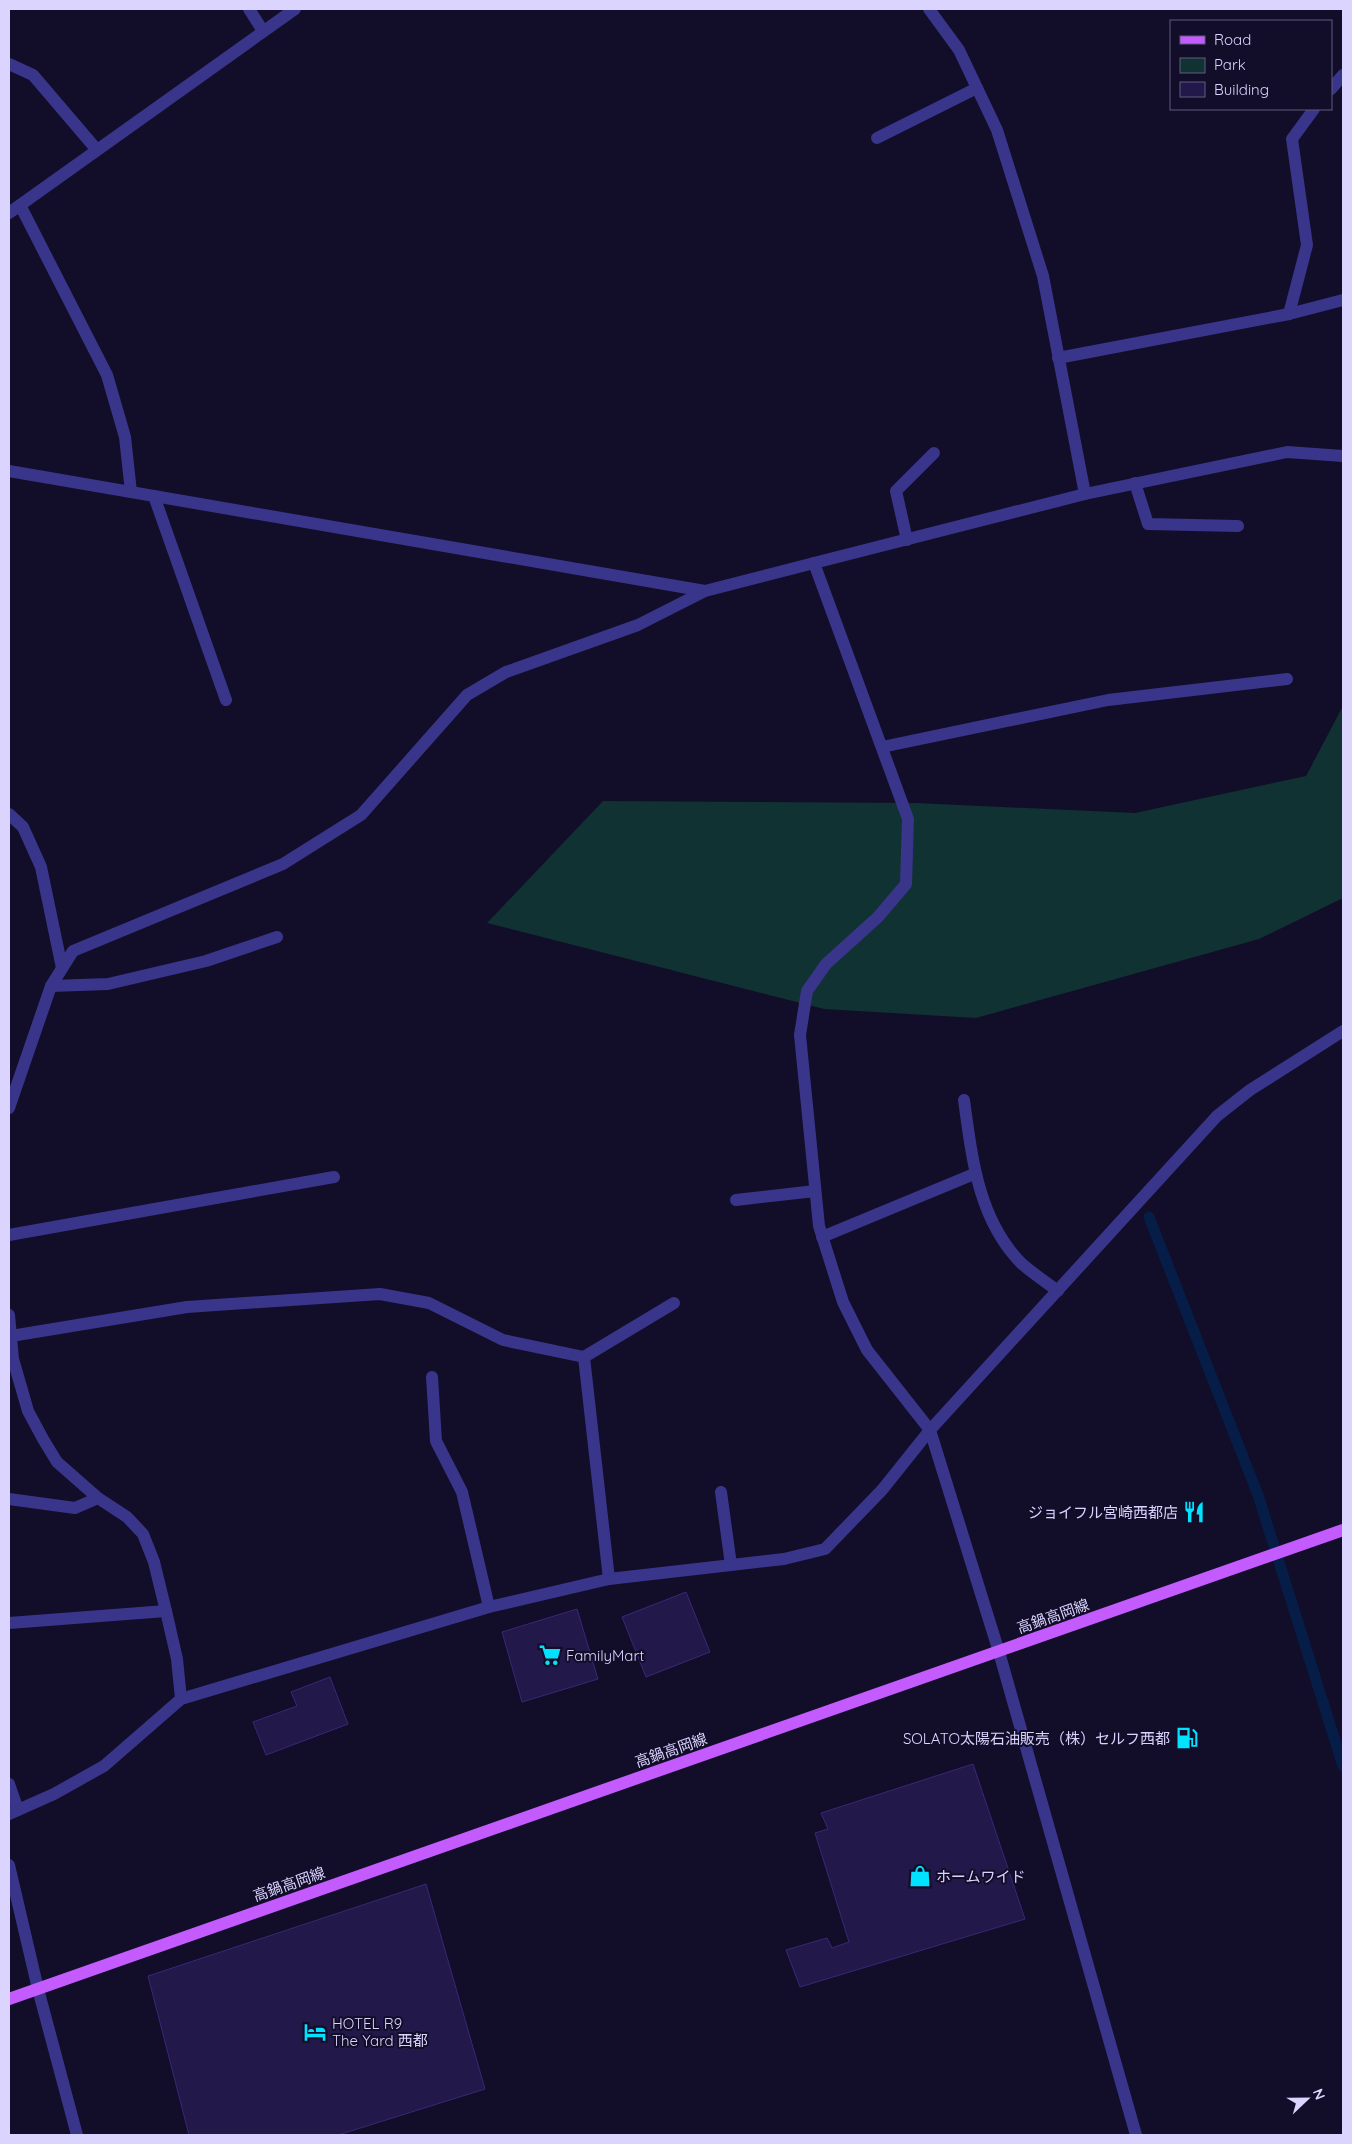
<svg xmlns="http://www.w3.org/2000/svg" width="1352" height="2144" font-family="Quicksand,'Noto Sans JP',sans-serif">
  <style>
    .green { fill: #103232 }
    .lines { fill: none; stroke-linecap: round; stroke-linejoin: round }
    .stream { stroke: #061d48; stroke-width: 11 }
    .building { fill: #23184a; stroke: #392878 }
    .service { stroke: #39358b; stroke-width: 12 }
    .minor { stroke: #39358b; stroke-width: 12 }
    .tertiary { stroke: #39358b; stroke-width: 12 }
    .primary { stroke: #c45bff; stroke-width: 12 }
    .labels { text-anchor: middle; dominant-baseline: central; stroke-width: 4; stroke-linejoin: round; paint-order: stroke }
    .poi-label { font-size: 15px; fill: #dad4ff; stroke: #120d28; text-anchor: start }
    .street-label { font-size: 15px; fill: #dad4ff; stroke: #120d28 }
  </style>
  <rect width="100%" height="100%" fill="#120d28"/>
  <polygon class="green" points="1343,706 1343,898 1259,939 976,1018 824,1009 487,923 603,801 916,803 1135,813 1306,776"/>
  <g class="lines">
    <polyline class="stream" points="1149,1217 1258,1495 1343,1766"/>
  </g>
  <g class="building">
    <polygon points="686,1592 710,1652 646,1677 622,1617"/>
    <polygon points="577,1609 598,1679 522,1702 502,1632"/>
    <polygon points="330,1677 348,1724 266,1755 253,1722 297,1706 291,1692"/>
    <polygon points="973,1764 1025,1919 800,1987 786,1950 827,1938 832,1948 849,1942 815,1833 828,1829 821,1813"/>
    <polygon points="426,1884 485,2089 338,2135 189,2135 148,1976"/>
  </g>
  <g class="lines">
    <g class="service">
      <polyline points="249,9 263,31"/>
      <polyline points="20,205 107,375 125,437 131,492"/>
      <polyline points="154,496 226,700"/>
    </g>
    <g class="minor">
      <polyline points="929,9 959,50 997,130 1043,276 1085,494"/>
      <polyline points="9,64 33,75 97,150"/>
      <polyline points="1331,89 1343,75"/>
      <polyline points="877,138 977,88"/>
      <polyline points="9,213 295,9"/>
      <polyline points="1289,314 1307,245 1292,139 1314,109"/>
      <polyline points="1058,358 1289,314 1343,300"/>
      <polyline points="9,471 705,591"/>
      <polyline points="1135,483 1148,524 1238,526"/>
      <polyline points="907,540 896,491 934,453"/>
      <polyline points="814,563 908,819 906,884 878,917 826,964 807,991 800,1035 819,1226 843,1302 867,1350 930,1430 999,1652 1136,2135"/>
      <polyline points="882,747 1108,700 1287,679"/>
      <polyline points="9,814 23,827 41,867 62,968"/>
      <polyline points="51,986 108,984 206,961 277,937"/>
      <path d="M964,1100c8,58 14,119 57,163 11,10 25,19 37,28"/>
      <polyline points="9,1108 51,986 73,951 283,864 361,815 467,695 506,672 638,625 705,591 814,563 1085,494 1287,452 1343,456"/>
      <polyline points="736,1200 815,1191"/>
      <polyline points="9,1235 334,1177"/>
      <polyline points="822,1237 974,1174"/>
      <polyline points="9,1315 13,1359 28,1411 43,1439 57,1462 98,1498 127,1517 143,1534 154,1562 166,1611 177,1659 181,1699"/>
      <polyline points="11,1336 187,1307 380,1294 429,1303 503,1340 584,1357 609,1579"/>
      <polyline points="584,1357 674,1303"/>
      <polyline points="432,1377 436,1441 462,1492 489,1607"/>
      <polyline points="721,1492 731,1565"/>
      <polyline points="9,1499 75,1508 98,1498"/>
      <polyline points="9,1623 166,1611"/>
      <polyline points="9,1784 18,1810"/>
      <polyline points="9,1814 54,1794 104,1766 181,1699 489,1607 609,1579 784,1559 825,1549 882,1490 930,1430 1217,1116 1250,1090 1343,1031"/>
      <polyline points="9,1865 38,1989"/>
    </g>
    <polyline class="tertiary" points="38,1989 77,2135"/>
    <polyline class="primary" points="9,1999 1343,1530"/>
  </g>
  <defs>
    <g id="restaurant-bare" transform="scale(1.725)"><path d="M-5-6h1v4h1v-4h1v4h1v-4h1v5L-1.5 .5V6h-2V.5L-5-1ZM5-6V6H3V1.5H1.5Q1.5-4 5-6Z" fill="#00e2ff" stroke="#120d28" stroke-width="2.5" paint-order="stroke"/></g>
    <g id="supermarket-bare" transform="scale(1.725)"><path d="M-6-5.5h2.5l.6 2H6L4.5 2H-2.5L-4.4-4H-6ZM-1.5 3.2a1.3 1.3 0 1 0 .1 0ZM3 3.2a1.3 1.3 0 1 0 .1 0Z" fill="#00e2ff" stroke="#120d28" stroke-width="2.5" paint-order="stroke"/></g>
    <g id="fuel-bare" transform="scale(1.725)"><path d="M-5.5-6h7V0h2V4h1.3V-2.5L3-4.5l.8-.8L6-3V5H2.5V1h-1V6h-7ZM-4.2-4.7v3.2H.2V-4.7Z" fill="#00e2ff" stroke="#120d28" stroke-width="2.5" paint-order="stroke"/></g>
    <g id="shop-bare" transform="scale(1.725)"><path d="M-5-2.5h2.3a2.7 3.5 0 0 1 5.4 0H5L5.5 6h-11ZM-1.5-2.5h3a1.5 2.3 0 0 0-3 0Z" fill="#00e2ff" stroke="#120d28" stroke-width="2.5" paint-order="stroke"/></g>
    <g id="hotel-bare" transform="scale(1.725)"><path d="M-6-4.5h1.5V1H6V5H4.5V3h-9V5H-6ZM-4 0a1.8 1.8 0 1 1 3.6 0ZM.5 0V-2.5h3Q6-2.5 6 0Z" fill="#00e2ff" stroke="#120d28" stroke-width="2.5" paint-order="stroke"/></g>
  </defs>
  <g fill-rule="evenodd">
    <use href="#restaurant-bare" x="1194" y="1512"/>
    <use href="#supermarket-bare" x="550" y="1655"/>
    <use href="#fuel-bare" x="1187" y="1738"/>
    <use href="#shop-bare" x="920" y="1876"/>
    <use href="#hotel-bare" x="315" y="2032"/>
  </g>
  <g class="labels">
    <g class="poi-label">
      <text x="1178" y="1512" text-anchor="end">ジョイフル宮崎西都店</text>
      <text x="566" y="1655">FamilyMart</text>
      <text x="1170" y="1738" text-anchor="end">SOLATO太陽石油販売（株）セルフ西都</text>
      <text x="936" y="1876">ホームワイド</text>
      <text x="332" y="2023">HOTEL R9<tspan x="332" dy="17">The Yard 西都</tspan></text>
    </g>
    <g class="street-label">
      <text transform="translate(1053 1616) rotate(-19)">高鍋高岡線</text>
      <text transform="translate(671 1750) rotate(-19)">高鍋高岡線</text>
      <text transform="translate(289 1884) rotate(-19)">高鍋高岡線</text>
    </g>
  </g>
  <rect width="1352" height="2144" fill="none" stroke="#dad4ff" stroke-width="20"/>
  <rect x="1170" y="20" width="162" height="90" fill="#120d28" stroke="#625d7e"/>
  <rect x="1180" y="36" width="25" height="8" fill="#c45bff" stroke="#625d7e"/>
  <text x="1214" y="45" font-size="15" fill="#dad4ff">Road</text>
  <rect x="1180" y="58" width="25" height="15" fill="#103232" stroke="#625d7e"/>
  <text x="1214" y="70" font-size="15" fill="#dad4ff">Park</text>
  <rect x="1180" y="82" width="25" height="15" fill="#23184a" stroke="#625d7e"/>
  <text x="1214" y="95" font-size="15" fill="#dad4ff">Building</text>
  <g transform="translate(1307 2099) rotate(68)" stroke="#120d28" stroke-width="4" paint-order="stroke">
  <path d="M0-4L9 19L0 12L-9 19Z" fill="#dad4ff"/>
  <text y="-8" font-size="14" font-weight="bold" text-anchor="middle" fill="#dad4ff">N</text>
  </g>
</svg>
